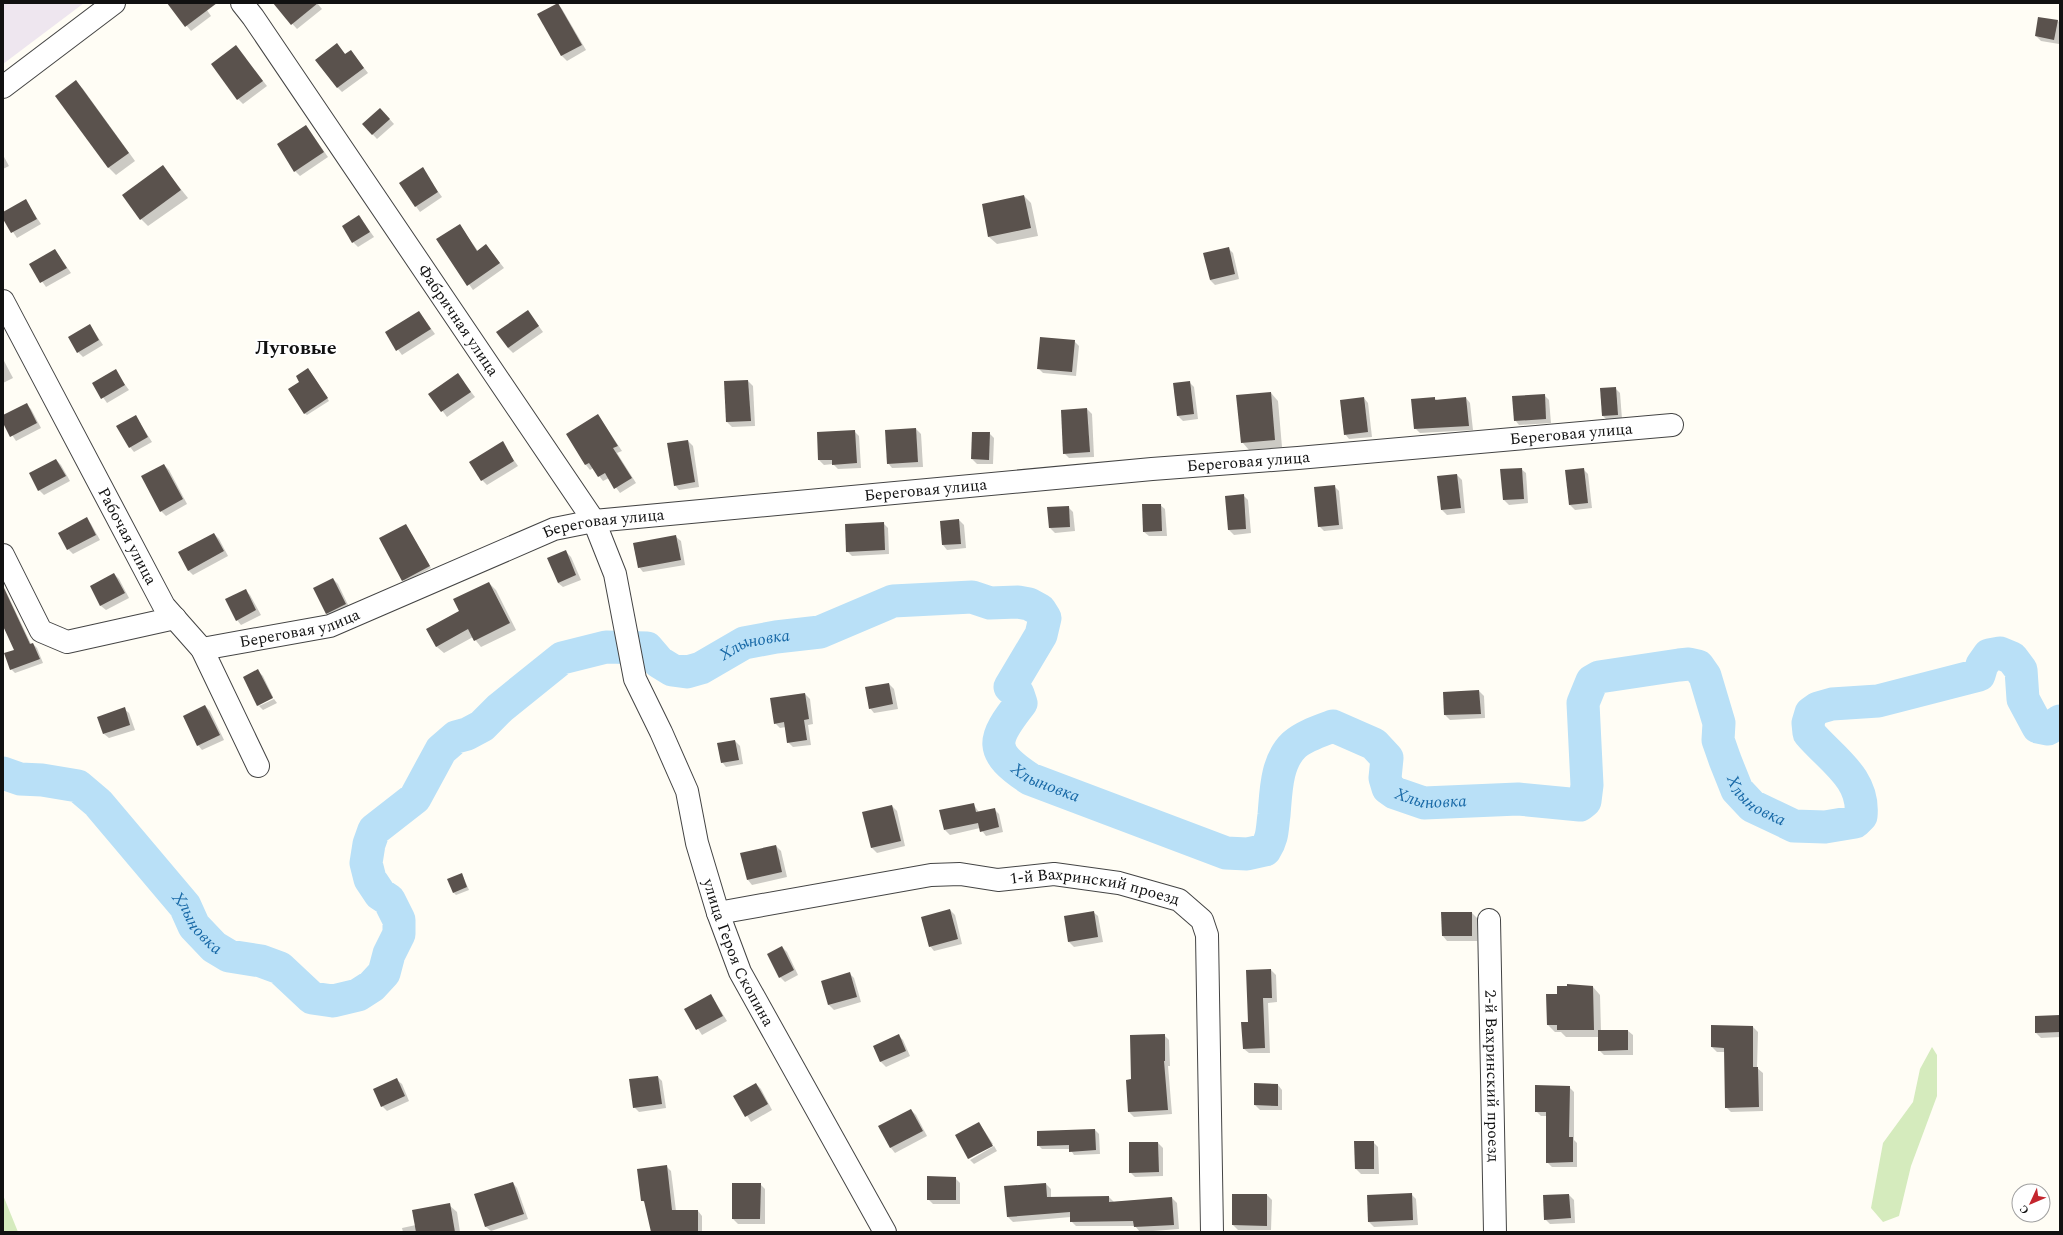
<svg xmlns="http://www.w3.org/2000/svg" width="2063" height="1235" font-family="Spectral,serif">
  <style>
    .industrial { fill: #eee6ef }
    .green { fill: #d5ebbd }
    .shadow { fill: #0003 }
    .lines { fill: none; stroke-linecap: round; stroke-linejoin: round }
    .river { stroke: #b9e0f7; stroke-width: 33 }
    .building { fill: #5a524d }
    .minor-casing { stroke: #444; stroke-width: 24 }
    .minor { stroke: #fff; stroke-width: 22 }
    .labels { text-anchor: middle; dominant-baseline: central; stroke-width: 4; stroke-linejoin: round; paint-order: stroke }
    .street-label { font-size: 16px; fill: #111; stroke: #fff }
    .water-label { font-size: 17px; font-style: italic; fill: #1768a6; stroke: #fff }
    .district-label { font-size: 20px; font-weight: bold; fill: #111; stroke: #fff }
  </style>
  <rect width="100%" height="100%" fill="#fffdf5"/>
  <polygon class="industrial" points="3,3 84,3 3,64"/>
  <g class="green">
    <polygon points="1932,1047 1937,1055 1937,1096 1911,1166 1899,1216 1883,1222 1871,1208 1883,1143 1913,1102 1920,1069"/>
    <polygon points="3,1195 18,1232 3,1232"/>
  </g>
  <g class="shadow">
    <polygon points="168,3 202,3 211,16 191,31"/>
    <polygon points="284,3 317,3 322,9 297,29 278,8"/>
    <polygon points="557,4 562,9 586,50 567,61 562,56 538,14"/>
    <polygon points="2058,21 2060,23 2059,44 2041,41 2036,36"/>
    <polygon points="337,45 346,55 351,51 368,73 342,92 338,88"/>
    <polygon points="236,47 267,86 243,104 238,99"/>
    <polygon points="76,82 83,89 135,161 116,175 108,167"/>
    <polygon points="385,114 394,124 377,139 363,124"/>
    <polygon points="306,126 328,157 300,176 295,171"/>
    <polygon points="3,155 9,166 3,169"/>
    <polygon points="163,167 188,198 148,226 141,219"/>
    <polygon points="422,169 442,197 420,212 400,184"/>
    <polygon points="1024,196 1031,203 1038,236 997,244 989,237"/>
    <polygon points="25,200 41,224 17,238 3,217 3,213"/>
    <polygon points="359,216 374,237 358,247 353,242"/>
    <polygon points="459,225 478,251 486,245 504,268 473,290 438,239"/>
    <polygon points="1228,248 1233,253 1239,279 1215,285 1210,280"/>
    <polygon points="55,250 71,273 46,287 30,264"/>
    <polygon points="528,311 543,332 513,353 508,348"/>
    <polygon points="419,312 435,334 402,355 386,333"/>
    <polygon points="90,325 103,345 83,357 78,352"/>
    <polygon points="1074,341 1079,346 1076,376 1043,373 1038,368"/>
    <polygon points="3,359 13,378 3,383"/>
    <polygon points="115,371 129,390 107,403 93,383"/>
    <polygon points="310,371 329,401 307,415 304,413 301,382"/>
    <polygon points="458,375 475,397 447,417 430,394"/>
    <polygon points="748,381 753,386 755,426 732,427 727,422 725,382"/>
    <polygon points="1189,382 1194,387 1198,419 1183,421 1178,416"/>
    <polygon points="1615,388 1620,393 1622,419 1607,420 1603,416"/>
    <polygon points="1271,393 1278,401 1282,447 1249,450 1242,442"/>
    <polygon points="1544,395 1549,400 1551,423 1519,425 1515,420"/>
    <polygon points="1364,398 1368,403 1372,437 1349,439 1345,434"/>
    <polygon points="1434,398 1437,400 1466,398 1470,403 1473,430 1420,433 1415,428"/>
    <polygon points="26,404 31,409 41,428 16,441 3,421 3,416"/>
    <polygon points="1087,409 1092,414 1094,457 1069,458 1064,453"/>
    <polygon points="598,415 622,451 617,453 636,483 620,493 609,478 603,481 593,468 590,470 586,465 567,434"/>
    <polygon points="136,417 152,442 134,452 130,447"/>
    <polygon points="916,429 921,434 923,467 892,468 888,463"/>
    <polygon points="854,431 859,436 861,468 838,469 833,464 824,465 819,460"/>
    <polygon points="989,433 994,438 993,464 977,464 972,459"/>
    <polygon points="688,441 693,446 699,487 679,490 675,485"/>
    <polygon points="502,443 518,466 487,485 482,480"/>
    <polygon points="56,460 61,465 70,481 44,495 39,490"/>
    <polygon points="164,465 169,470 187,504 166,516 161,511"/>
    <polygon points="1521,469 1526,473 1528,503 1509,505 1504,500"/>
    <polygon points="1584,470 1588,474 1592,508 1575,510 1570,505 1566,471"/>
    <polygon points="1457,475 1462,480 1465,513 1447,515 1442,510 1438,477"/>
    <polygon points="1334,486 1339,491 1343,529 1324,531 1319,526"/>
    <polygon points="1243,495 1248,500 1251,533 1234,535 1229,530"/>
    <polygon points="1160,505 1165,509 1167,536 1149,536 1144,532"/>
    <polygon points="1068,507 1073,512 1075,531 1055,533 1050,528"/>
    <polygon points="87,519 91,524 100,540 73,554 68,549"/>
    <polygon points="959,520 964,525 966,548 947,550 943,545"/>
    <polygon points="883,523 888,528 889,554 852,556 847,551"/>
    <polygon points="406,525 431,568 405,582 403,580"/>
    <polygon points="214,534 219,539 228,556 193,575 188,570"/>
    <polygon points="676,537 681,541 685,565 643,572 639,567"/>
    <polygon points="566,552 571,557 581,580 563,587 558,583"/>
    <polygon points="114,574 119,579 129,598 106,610 101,606 91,586"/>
    <polygon points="333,579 338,584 350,609 331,618 326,613"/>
    <polygon points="489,583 496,590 516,630 481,647 473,637 444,653 437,647 427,630 460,611"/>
    <polygon points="3,585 31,644 33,644 37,648 43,663 15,673 11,669 15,650 3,623"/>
    <polygon points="245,590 250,595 261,615 241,625 237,620"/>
    <polygon points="258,671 263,676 273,697 258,706 244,677"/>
    <polygon points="889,684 894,689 898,709 874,713 870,708"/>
    <polygon points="1479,691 1484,696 1485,718 1450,720 1445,715"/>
    <polygon points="805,694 810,699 813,724 808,725 811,745 793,747 788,742 786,727 780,728 775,723"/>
    <polygon points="274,699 277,703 263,710 259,706"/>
    <polygon points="205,706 210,711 224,740 202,750 198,745"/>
    <polygon points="124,709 129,713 135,730 109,738 104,734"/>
    <polygon points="735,741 740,746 743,764 726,767 722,762"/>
    <polygon points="973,804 979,812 994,809 999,814 1003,832 986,836 980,828 950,835 945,830"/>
    <polygon points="892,806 897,811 905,846 877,853 872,848 863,813"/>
    <polygon points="776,846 781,851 787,877 752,885 748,880"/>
    <polygon points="462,874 469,890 456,895 454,893"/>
    <polygon points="950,910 955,915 962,944 934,951 930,946"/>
    <polygon points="1093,912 1098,916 1103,942 1074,947 1069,942 1065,917"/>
    <polygon points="1472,913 1477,918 1477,941 1447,941 1443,936"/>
    <polygon points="782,947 787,952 798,975 785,982 780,977"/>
    <polygon points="1271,970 1276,975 1277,1002 1268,1003 1270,1053 1249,1053 1244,1049 1249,1023"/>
    <polygon points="850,974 854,978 861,1002 834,1010 829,1005 822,981"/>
    <polygon points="1569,987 1593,987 1600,995 1601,1031 1628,1031 1633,1035 1633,1055 1604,1055 1599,1050 1599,1037 1566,1037 1561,1032 1555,1032 1548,1025 1558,995"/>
    <polygon points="711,995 727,1021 702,1035 685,1009"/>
    <polygon points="2060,1016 2060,1037 2041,1038 2036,1033"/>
    <polygon points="1753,1027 1758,1032 1757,1068 1763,1073 1763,1111 1731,1112 1726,1107 1725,1052 1717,1052 1712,1047"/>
    <polygon points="1164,1035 1169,1040 1170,1066 1168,1066 1172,1114 1134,1117 1129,1112 1127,1081 1132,1080"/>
    <polygon points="899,1036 903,1040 910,1056 886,1067 881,1062 874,1047"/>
    <polygon points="658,1077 662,1081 666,1108 639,1112 634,1107"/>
    <polygon points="397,1080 402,1084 409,1101 387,1111 382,1106"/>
    <polygon points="756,1084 761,1089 772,1110 751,1122 735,1096"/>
    <polygon points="1278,1085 1282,1090 1282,1110 1260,1110 1255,1105"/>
    <polygon points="1569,1087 1574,1092 1574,1140 1577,1143 1577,1167 1552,1167 1547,1162 1547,1116 1541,1116 1536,1111"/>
    <polygon points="911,1110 916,1115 927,1136 895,1153 891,1148 880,1126"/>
    <polygon points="979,1123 993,1144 969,1159 956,1136"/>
    <polygon points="1095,1130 1099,1134 1100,1154 1074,1155 1070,1149 1042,1149 1038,1145"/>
    <polygon points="1355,1142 1373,1142 1378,1147 1379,1174 1361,1174 1356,1169"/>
    <polygon points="1158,1143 1163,1148 1163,1176 1135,1177 1130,1172"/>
    <polygon points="994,1146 997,1151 974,1164 970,1160"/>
    <polygon points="666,1166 671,1171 676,1211 698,1211 702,1216 702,1232 653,1232 646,1204 642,1200"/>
    <polygon points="955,1178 960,1183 960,1204 933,1204 928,1199"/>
    <polygon points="513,1183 517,1188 528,1219 491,1231 486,1227 476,1195"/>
    <polygon points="760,1184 765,1189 765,1224 738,1224 733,1219"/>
    <polygon points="1046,1184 1051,1189 1051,1198 1109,1197 1114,1202 1172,1198 1177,1203 1179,1229 1140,1232 1135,1226 1076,1226 1071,1221 1071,1217 1013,1222 1008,1217 1005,1187"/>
    <polygon points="1411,1194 1416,1199 1418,1225 1374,1227 1369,1222 1368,1196"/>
    <polygon points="1267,1195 1272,1200 1271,1230 1238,1230 1233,1225"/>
    <polygon points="1569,1195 1574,1200 1575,1223 1550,1224 1545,1219 1544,1196"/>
    <polygon points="449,1205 457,1212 460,1232 403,1232 402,1228 416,1225"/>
  </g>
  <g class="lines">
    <path class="river" id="s1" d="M3,773l17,6 22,1 36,6 20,17 87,103 9,20 20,21 15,9 32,5 19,7 32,30 21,3 25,-6 14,-9 12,-13 5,-19 10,-20v-14l-10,-20 -9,-6 -10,-15 -4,-16 3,-19 5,-14 41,-32 26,-48 15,-13 11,-3 15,-8 18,-18 62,-50 44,-11 41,1 12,14 13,8 15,2 14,-4 43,-25 32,-6 44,-5 73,-31 79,-4 18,6 28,-1 11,2 11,6 5,8 -4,17 -31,52 8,7 3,9c-29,37 -33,48 9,76l196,74 21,1 18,-4c8,-12 7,-21 9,-35 2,-23 2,-53 20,-70 10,-9 26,-14 39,-19l41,18 13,14 -2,20 3,10 7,5 29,10 94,-4 62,6 5,-4 2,-16 -4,-82 9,-22 7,-4 80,-12 10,-1 9,2 7,10 14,47 -1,17 7,20 12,30 15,16 42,20 31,1 30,-5 6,-6c4,-38 -30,-57 -52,-83l-1,-10 3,-10 7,-5 14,-4 46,-3 101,-26 3,-10 7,-10 11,-2 12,5 9,12 2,29 15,28 10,2 12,-8"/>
  </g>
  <g class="building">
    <polygon points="167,3 217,3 185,27"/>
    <polygon points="273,3 318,3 291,25"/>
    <polygon points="558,3 582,45 561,56 537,14"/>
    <polygon points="2038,17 2058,20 2054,40 2035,36"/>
    <polygon points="337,43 345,54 351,50 364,68 337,88 315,60"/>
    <polygon points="236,45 263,81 237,100 211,64"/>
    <polygon points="76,80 129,153 108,168 55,96"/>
    <polygon points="380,108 390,119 372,135 362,124"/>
    <polygon points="306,125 324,152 294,172 277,144"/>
    <polygon points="163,165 181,190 140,220 122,195"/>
    <polygon points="423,167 438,192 415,207 399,183"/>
    <polygon points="1024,195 1031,228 988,237 982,204"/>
    <polygon points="26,199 37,219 11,233 3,219 3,212"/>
    <polygon points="359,215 370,232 352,243 342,226"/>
    <polygon points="460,224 477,251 486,244 500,263 467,286 436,239"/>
    <polygon points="1229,247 1235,274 1210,280 1203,253"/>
    <polygon points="55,249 67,268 40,283 29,264"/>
    <polygon points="528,310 539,326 508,348 496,332"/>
    <polygon points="419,311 431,329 396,351 385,332"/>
    <polygon points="90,324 99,340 77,353 68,337"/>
    <polygon points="1040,337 1075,340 1072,372 1037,369"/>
    <polygon points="308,368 328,398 304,414 288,389 299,382 296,376"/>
    <polygon points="116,369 125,385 101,399 92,383"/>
    <polygon points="458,373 471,392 441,412 428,394"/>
    <polygon points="748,380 751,421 726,422 724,381"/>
    <polygon points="1190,381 1194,414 1177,416 1173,383"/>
    <polygon points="1616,387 1618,415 1602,416 1600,388"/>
    <polygon points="1271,392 1275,440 1241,443 1236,395"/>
    <polygon points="1545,394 1546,419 1514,421 1512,396"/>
    <polygon points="1364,397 1368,432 1344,435 1340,400"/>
    <polygon points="1435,397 1435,400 1466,397 1469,426 1414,429 1411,399"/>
    <polygon points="27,403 37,423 10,437 3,423 3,415"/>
    <polygon points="1087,408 1090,452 1063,454 1061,410"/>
    <polygon points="598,414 618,446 613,448 632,478 614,489 605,473 598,477 589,463 585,465 566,434"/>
    <polygon points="136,415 148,437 129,448 116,426"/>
    <polygon points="916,428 918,462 887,464 885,430"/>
    <polygon points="855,430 857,463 832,465 832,460 818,460 817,432"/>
    <polygon points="972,432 990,432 989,460 971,459"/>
    <polygon points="688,440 695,482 674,486 667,443"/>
    <polygon points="503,441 514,461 481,481 469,462"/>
    <polygon points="56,459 66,476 38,491 29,473"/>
    <polygon points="164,464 183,499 160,512 141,476"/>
    <polygon points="1522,468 1524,499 1503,500 1500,469"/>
    <polygon points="1584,468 1588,503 1569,505 1565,470"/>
    <polygon points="1457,474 1461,508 1441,510 1437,476"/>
    <polygon points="1335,485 1339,525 1318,527 1314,487"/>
    <polygon points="1244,494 1246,529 1228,530 1225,496"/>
    <polygon points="1142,504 1161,504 1162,531 1143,532"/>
    <polygon points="1069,506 1070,527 1049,528 1047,507"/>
    <polygon points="87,517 96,535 67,550 58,533"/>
    <polygon points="959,519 961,544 942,545 940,521"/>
    <polygon points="884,522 885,550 846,552 845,524"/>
    <polygon points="406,524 430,566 402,581 379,538"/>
    <polygon points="214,533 224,551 188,571 178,552"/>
    <polygon points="676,535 681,560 638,568 633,543"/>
    <polygon points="566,550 576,575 558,583 547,558"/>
    <polygon points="114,573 125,593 100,606 90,586"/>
    <polygon points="333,578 346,604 326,614 313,588"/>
    <polygon points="489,582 510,623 474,641 468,629 436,647 426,629 459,611 453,599"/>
    <polygon points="3,586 30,644 33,643 40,659 10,670 4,653 14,650 3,626"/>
    <polygon points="246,589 256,610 236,621 225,599"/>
    <polygon points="258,669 273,698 257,706 243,677"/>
    <polygon points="889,683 893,704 869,709 865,687"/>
    <polygon points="1479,690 1481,714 1444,715 1443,692"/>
    <polygon points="805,693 809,719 804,720 807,740 787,743 784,722 774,724 770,698"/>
    <polygon points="205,705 220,735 197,746 183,716"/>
    <polygon points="125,707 130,725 103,734 97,717"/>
    <polygon points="735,740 739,760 721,763 717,743"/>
    <polygon points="974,803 976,812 995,808 999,827 980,832 978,823 944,830 939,810"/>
    <polygon points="892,805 901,841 871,848 862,812"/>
    <polygon points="776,845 782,872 747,880 740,853"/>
    <polygon points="462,873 467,887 453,893 447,879"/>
    <polygon points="950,909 958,939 929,947 921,917"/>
    <polygon points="1094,911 1098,937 1068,942 1064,916"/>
    <polygon points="1441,912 1472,912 1472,936 1442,936"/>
    <polygon points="782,946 794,970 779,978 767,954"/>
    <polygon points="1271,969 1272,998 1263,998 1265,1048 1243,1049 1241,1022 1248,1022 1246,970"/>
    <polygon points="850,972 857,997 828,1005 821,981"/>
    <polygon points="1567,984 1593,986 1594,1030 1557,1030 1557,1025 1547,1025 1546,994 1557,994 1557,986 1567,986"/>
    <polygon points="711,994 723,1016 696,1030 684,1009"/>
    <polygon points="2060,1015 2060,1032 2035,1033 2035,1016"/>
    <polygon points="1711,1025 1753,1026 1753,1067 1758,1067 1759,1107 1725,1108 1724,1048 1711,1047"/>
    <polygon points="1598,1030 1628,1030 1628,1050 1598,1051"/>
    <polygon points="899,1034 906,1051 880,1062 873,1046"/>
    <polygon points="1165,1034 1165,1061 1164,1061 1168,1110 1128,1112 1126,1080 1131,1079 1130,1035"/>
    <polygon points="658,1076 662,1104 633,1108 629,1079"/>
    <polygon points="397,1078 405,1096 381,1107 373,1089"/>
    <polygon points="756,1083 768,1104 745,1117 733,1096"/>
    <polygon points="1254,1083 1278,1084 1278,1106 1254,1105"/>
    <polygon points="1535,1085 1570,1086 1569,1137 1573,1137 1573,1162 1546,1163 1546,1112 1535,1112"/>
    <polygon points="911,1109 923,1131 890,1148 878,1126"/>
    <polygon points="979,1122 993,1146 968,1159 955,1135"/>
    <polygon points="1095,1129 1096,1150 1069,1152 1069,1145 1037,1146 1037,1131"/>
    <polygon points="1354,1141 1374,1141 1374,1169 1355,1169"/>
    <polygon points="1129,1142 1158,1142 1159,1172 1129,1173"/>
    <polygon points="667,1165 672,1210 698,1210 698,1232 651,1232 644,1201 641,1201 637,1169"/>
    <polygon points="927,1176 956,1177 956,1200 927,1200"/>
    <polygon points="513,1182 524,1214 485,1227 474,1194"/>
    <polygon points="732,1183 761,1183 760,1219 732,1219"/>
    <polygon points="1046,1183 1047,1197 1109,1196 1109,1202 1172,1197 1174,1225 1134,1227 1133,1221 1070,1222 1070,1212 1007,1217 1004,1186"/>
    <polygon points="1412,1193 1413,1220 1368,1222 1367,1195"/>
    <polygon points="1232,1194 1267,1194 1267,1226 1232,1225"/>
    <polygon points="1569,1194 1571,1218 1544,1220 1543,1195"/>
    <polygon points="450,1203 455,1232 416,1232 412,1210"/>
  </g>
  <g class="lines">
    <g class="minor-casing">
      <g id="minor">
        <path id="s2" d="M242,3l11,14 341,504 21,53 20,105 26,53 26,59 10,52 21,70 22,59 145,260"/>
        <polyline points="3,87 114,3"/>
        <path id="s3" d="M3,301l161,305 38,43 56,117"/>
        <polyline points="3,555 41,631 67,642 175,618"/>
        <path id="s4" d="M202,649l128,-23 224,-97 40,-8 558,-52 146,-11 374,-33"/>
        <path id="s5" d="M718,913l213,-38 29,-1 38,6 56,-6 65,9 60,17 23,20 5,15 5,297"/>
        <path id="s6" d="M1489,920l6,312"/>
      </g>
    </g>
    <use href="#minor" class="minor"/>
  </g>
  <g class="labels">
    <g class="street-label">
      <text stroke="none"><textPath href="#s2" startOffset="384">Фабричная улица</textPath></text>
      <text stroke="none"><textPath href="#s4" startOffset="1396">Береговая улица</textPath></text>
      <text stroke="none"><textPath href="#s4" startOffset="1072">Береговая улица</textPath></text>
      <text stroke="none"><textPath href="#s4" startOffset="748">Береговая улица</textPath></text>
      <text stroke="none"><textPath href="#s4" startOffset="424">Береговая улица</textPath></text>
      <text stroke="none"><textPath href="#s3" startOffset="266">Рабочая улица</textPath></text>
      <text stroke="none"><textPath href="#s4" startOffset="100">Береговая улица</textPath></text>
      <text stroke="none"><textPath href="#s5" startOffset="382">1-й Вахринский проезд</textPath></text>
      <text stroke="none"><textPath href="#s2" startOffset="1084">улица Героя Скопина</textPath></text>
      <text stroke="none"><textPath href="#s6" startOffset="156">2-й Вахринский проезд</textPath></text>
    </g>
    <g class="water-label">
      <text stroke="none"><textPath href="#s1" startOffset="1111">Хлыновка</textPath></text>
      <text stroke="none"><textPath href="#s1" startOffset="1626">Хлыновка</textPath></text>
      <text stroke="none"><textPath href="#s1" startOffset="2154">Хлыновка</textPath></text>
      <text stroke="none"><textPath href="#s1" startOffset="2694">Хлыновка</textPath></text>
      <text stroke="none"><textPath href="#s1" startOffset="259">Хлыновка</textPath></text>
    </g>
    <g class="district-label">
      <text x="296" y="348">Луговые</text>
    </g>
  </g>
  <rect width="2063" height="1235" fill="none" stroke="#111111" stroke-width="8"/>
  <g transform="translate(2031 1203) rotate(226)"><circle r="19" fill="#ffffff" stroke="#a0a0a0"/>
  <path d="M0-3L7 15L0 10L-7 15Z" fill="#c4262e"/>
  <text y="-6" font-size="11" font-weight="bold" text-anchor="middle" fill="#111111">С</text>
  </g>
</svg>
